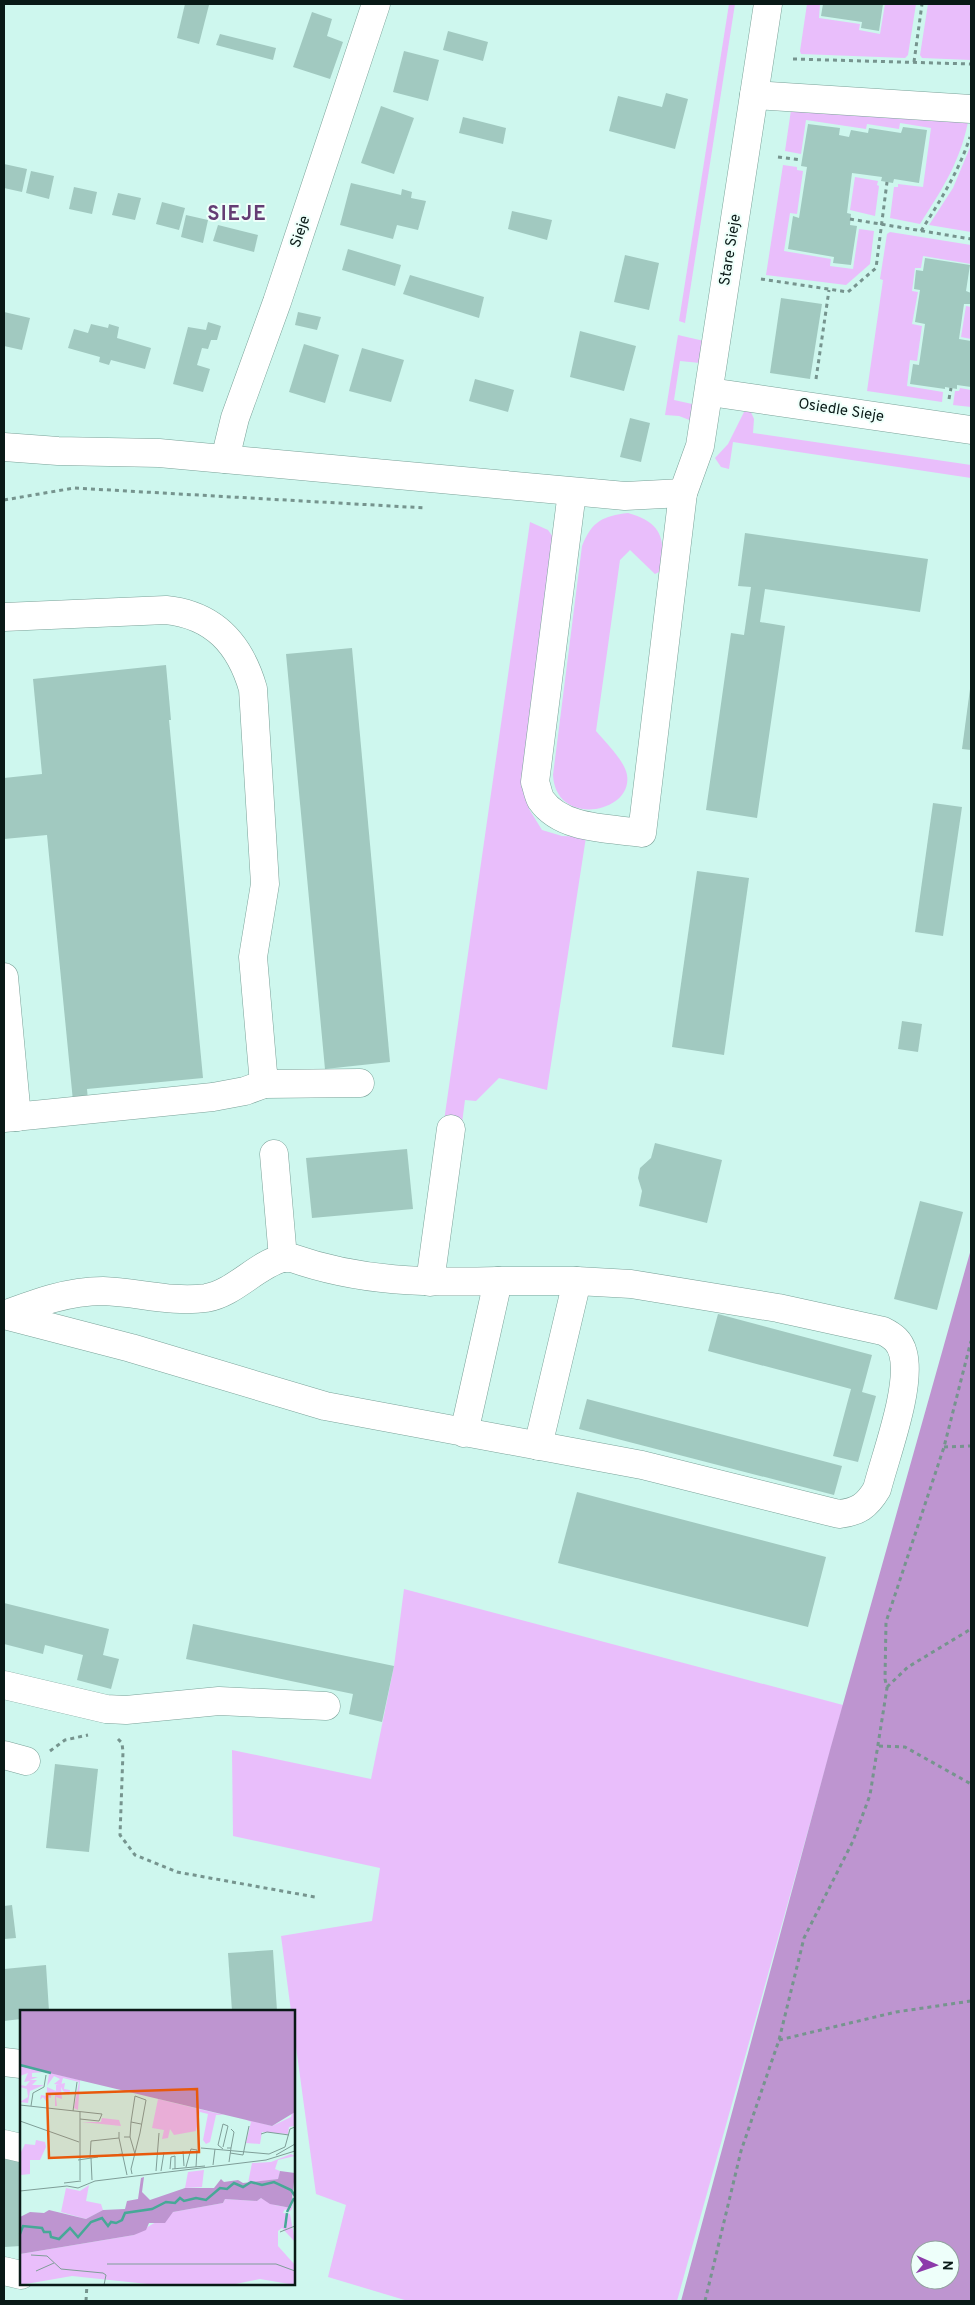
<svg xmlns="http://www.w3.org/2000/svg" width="975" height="2305" font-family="Overpass,sans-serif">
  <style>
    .green { fill: #e9befb }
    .forest { fill: #be95d0; fill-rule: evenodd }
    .building { fill: #a1c9c0 }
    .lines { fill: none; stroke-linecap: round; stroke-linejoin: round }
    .minor-casing { stroke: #7ba299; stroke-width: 29 }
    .path { stroke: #76948e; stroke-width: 3; stroke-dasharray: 4 4; stroke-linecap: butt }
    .minor { stroke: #fff; stroke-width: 28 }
    .labels { text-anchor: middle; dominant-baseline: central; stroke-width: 4; stroke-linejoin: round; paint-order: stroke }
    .street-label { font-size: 15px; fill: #091916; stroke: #eefffa }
    .district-label { font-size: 20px; font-weight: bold; letter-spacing: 1px; fill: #643d74; stroke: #eefffa }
    .inset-river { fill: none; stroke: #47a897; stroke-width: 2.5 }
    .inset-road { fill: none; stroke: #7f9e98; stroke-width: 1 }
    .view { fill: #e8590c; fill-opacity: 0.15; stroke: #e8590c; stroke-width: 2.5 }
    .inset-edge { fill: none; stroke: #091916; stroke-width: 2.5 }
  </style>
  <rect width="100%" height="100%" fill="#cef7ee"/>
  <g class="green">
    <polygon points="729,4 735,4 685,323 679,321"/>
    <polygon points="807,4 820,4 819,18 860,24 859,30 880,34 885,4 916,4 908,55 905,58 801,54 800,51"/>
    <polygon points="928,4 971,4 971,60 922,58 920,55"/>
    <path d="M791,110l178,6c-7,43 -26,72 -49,108l-30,-6 4,-31h4v-3l25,3 8,-59 -31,-5 -1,6 -32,-5 -1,5 -60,-9 -5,34 -16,-3z"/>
    <polygon points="971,145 971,232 929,225 953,188"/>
    <polygon points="783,165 797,167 797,170 803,171 797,214 790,213 784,251 831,259 830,266 853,269 859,229 874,231 870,264 846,285 766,275"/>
    <polygon points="855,177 878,181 877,185 879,186 875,216 850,210"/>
    <polygon points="890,232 971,245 971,264 923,256 921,268 915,268 912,291 918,292 912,324 922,326 917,361 910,360 907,386 943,392 942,402 867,391 883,280 880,279 887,234"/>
    <polygon points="966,306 971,307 971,339 961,337"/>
    <polygon points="678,335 704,341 700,363 680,361 674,400 692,404 694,406 692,421 679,416 665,415"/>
    <polygon points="960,388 971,390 971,407 953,405 955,391 959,391"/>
    <polygon points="745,410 750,410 754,419 753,433 971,465 971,478 733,442 729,469 721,467 715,458 728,444"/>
    <path d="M628,513c35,10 37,26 33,58l-6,3 -25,-24 -10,10 -24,171c9,11 25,26 30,40 13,41 -70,59 -73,4l29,-229c10,-25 21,-30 46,-33z"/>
    <polygon points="530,522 548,530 556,541 525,774 529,809 542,830 562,836 586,837 547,1090 499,1078 476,1101 465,1100 462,1123 444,1121"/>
    <polygon points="404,1589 843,1705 677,2301 408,2301 328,2277 346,2205 316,2194 294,2032 294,2011 291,2011 281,1936 372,1921 380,1868 233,1836 232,1750 371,1779 394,1666"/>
  </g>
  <path class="forest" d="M971,1249v1052h-290l149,-551zM920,2250h30v30h-30z"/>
  <g class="building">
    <polygon points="185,4 209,5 199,44 177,38"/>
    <polygon points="823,4 883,4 879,31 861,28 862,22 821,16"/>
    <polygon points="312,12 332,19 327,36 343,42 330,79 293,67"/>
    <polygon points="448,31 488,42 483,61 443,50"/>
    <polygon points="220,34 276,48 273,60 216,45"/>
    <polygon points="404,51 439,60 428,101 393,92"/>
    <polygon points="666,93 688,99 675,149 609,131 618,96 662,107"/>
    <polygon points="381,106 414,118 394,174 361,163"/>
    <polygon points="463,117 506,128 503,144 459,133"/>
    <polygon points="808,124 840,128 839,135 849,137 851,130 868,133 869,128 901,133 903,127 927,130 919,183 894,179 893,183 881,181 882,177 852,173 847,213 851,214 850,225 857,226 851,265 833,263 834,257 788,249 793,216 799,218 807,167 801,166"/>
    <polygon points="4,164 27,169 22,192 4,188"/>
    <polygon points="31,171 54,176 49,199 26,193"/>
    <polygon points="351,183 401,195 402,189 412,192 411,198 426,201 418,230 397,225 393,239 340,225"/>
    <polygon points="74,187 97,192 92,214 69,209"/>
    <polygon points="118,193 141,198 135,220 112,215"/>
    <polygon points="162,202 185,208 179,230 156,224"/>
    <polygon points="512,211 552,220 547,240 508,229"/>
    <polygon points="186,215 208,220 203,243 181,237"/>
    <polygon points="218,225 258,235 254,252 213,241"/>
    <polygon points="348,249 401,265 395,286 342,270"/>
    <polygon points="625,255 659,263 649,310 614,302"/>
    <polygon points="925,258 970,265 966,291 971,293 971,300 970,304 964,304 959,339 971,341 971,387 957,385 957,389 945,387 945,389 910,384 913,364 919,365 925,324 915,322 920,290 914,289 916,270 923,271"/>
    <polygon points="410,275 484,297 479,318 403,294"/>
    <polygon points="781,298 822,304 810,379 770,373"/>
    <polygon points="4,312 30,318 22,350 4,346"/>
    <polygon points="298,312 321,317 317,330 295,325"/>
    <polygon points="208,322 221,326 217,340 211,340 208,349 202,348 197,365 210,369 203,392 173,384 188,327 206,330"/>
    <polygon points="91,324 108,328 109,324 119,327 117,338 151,348 145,369 111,360 109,365 99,362 100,357 68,348 74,329 88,333"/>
    <polygon points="580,331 636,346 624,391 570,377"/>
    <polygon points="304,344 339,355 325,403 289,392"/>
    <polygon points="362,348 404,360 391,402 349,391"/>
    <polygon points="475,379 514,390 508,412 469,401"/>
    <polygon points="630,418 650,423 641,462 620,457"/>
    <polygon points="745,533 928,559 920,612 765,589 760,622 785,626 757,818 706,810 731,633 744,635 751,587 738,586"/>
    <polygon points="352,648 390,1062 325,1069 286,654"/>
    <polygon points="166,665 171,720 169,720 203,1078 87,1089 88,1100 73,1101 47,835 4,839 4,778 42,774 33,679"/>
    <polygon points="970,689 971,689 971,750 962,749"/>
    <polygon points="933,803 962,807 943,936 915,932"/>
    <polygon points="697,871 749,878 724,1055 672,1047"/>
    <polygon points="902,1021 922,1024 918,1052 898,1049"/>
    <polygon points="655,1143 722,1160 707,1223 639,1206 642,1191 638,1178 640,1168 651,1158"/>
    <polygon points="407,1149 413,1209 312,1218 306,1158"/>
    <polygon points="920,1201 963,1212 937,1310 894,1299"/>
    <polygon points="718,1314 872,1355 862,1392 876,1396 858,1462 833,1456 851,1389 708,1351"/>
    <polygon points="587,1399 842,1466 834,1495 579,1429"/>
    <polygon points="577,1492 826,1557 808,1627 558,1563"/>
    <polygon points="4,1603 109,1629 103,1655 119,1659 111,1689 77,1680 83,1655 45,1645 43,1654 4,1644"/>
    <polygon points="193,1624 394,1666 382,1722 349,1714 353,1694 186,1659"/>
    <polygon points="55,1764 98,1769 89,1852 46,1848"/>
    <polygon points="12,1905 16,1938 4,1939 4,1906"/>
    <polygon points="273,1950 277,2011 232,2011 228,1953"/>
    <polygon points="46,1965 49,2011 21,2011 21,2019 4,2021 4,1969"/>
    <polygon points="21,2155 21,2246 4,2247 4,2156"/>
  </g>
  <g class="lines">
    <g class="minor-casing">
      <g id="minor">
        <polyline points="754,95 971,109"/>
        <polyline points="710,392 971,430"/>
        <polyline points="4,447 58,451 159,453 625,496 683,493"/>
        <polyline points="225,459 235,418 277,302 376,4"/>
        <path d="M572,492l-37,290c2,5 3,13 6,18 21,30 68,28 101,33l41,-340 17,-47 68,-442"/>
        <path d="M4,617l162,-7c48,5 74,34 87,79l12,195 -12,73 11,127 96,-1"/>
        <polyline points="4,977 17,1117"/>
        <polyline points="4,1118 213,1097 245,1091 264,1084"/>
        <path d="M274,1154l9,104h9c68,24 135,25 206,23"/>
        <polyline points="430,1282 451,1129"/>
        <path d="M4,1315l127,33 194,58 317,59 197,49c19,-2 28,-8 38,-25 9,-35 35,-103 26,-136 -3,-12 -10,-17 -20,-22l-105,-23 -147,-24 -54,-3h-79l-34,152"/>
        <path d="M4,1315c32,-12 64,-24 99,-24 34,1 69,12 103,7 29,-5 50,-33 77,-40"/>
        <polyline points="538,1446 577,1281"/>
        <polyline points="4,1685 106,1709 126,1710 219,1701 326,1706"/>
        <polyline points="4,1755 26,1761"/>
        <polyline points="4,2062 21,2064"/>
        <polyline points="4,2144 21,2148"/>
        <polyline points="4,2271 21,2275"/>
      </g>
    </g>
    <g class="path">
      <polyline points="793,59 971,64"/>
      <polyline points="914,62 922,4"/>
      <polyline points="778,157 801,160"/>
      <polyline points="850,219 971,239"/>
      <path d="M921,231c19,-30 38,-60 49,-94"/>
      <polyline points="761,279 848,292 876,268 887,182"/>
      <polyline points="816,379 829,290"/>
      <polyline points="949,399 951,388"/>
      <polyline points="4,500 74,488 426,508"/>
      <polyline points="944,1447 971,1446"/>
      <polyline points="887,1687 908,1667 971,1629"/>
      <polyline points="118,1739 122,1743 123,1752 120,1835 135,1855 177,1872 315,1897"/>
      <polyline points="879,1746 905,1747 971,1784"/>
      <polyline points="50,1751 65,1740 88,1735"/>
      <polyline points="779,2040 896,2012 971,2001"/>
      <polyline points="86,2301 87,2284"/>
      <polyline points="705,2301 741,2151 779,2040 804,1938 853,1841 870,1795 887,1688 885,1679 886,1622 944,1447 971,1341"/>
    </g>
    <use href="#minor" class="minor"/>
  </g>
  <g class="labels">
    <g class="street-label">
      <text transform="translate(301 232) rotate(-71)">Sieje</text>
      <text transform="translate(731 250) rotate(-81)">Stare Sieje</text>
      <text transform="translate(841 411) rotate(9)">Osiedle Sieje</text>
    </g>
    <g class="district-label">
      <text x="237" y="215">SIEJE</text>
    </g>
  </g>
  <g transform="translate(20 2010)">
    <rect width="275" height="275" fill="#cef7ee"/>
    <path d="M0,56l60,14 -2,30 -4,-2 5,-26 -16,-4 -2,7 -7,-1 6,-5 -6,-3 -7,10 2,-12 -5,-2 -12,1v4h6l-8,3h7l-5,5h12l-14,6 -2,12 -8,-1 8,-5 -1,-8 -7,-2v-2l6,1 4,-5 -6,1 4,-9 -8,3zM45,73l-1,6 6,1 -1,5 -6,-4 -2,-4 1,12 -6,-2 1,9h-2v-11l1,-2h-5v5l-4,-1 -1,4 -3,-4 -3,3 1,-5 6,1v-9l9,4v-6zM138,89l66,16h-8l-6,27 -4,2 -3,-4 5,-26 -8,-2 -4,19 -22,4 -4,-6 -2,9 -6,1 2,-9 -12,-2zM272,102h3v14l-6,1 -1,7 -26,-2 -2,12 -14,-1 5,-21 -6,-3 27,7 19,-9zM82,108l17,2 2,6 -39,-4h19zM16,130l9,2 1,5 -6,13h-10v14l-9,1 -1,-21 5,-10 10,1zM271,144l4,2 -17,4 -3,9 5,2 -2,8 -30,4 4,-20 19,-1zM184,160l-2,17 -17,1 3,-16zM69,175l-3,16 15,3 2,6 -17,9 -25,-7 5,-24 14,3zM241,188l14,7 16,3 3,-8 -2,9 -3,3 -4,-3 -2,4 7,1 5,28 -13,-14 -4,3v15l17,19v20l-35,-6 -29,6h-74l-85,-9 -52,9v-31l114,-19 39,-23 50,-9 2,-4 32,2z" fill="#e9befb"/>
    <path d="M0,0h275v102l-23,14 -252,-60zM260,161l15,2 -4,35 -21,-4 -9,-6 -4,3 -32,-2 -2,4 -50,9 -8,11h-16l-3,7 -12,5 -114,19v-37l10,-5 14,1 5,-3 37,9 17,-9 22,-1 2,-8 11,-2 3,-21 3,-1 -2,15 8,8 35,-12h29l7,-9 3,3 14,-2 5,3 35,-4z" fill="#be95d0"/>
    <path class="inset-river" d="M0,55l31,8M267,202l7,-14M265,218l2,-15M0,224l3,-8 19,2 2,4h6l1,5 8,2 11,-11 8,9 13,-15 11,-4 6,8 3,-4 5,1 6,-3 3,-7 27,-4 14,-7 9,1 5,-5 4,3 12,-3 10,2 14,-12 7,1 7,-6 9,4 8,-5 11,3 12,-3 17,8 4,6"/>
    <path class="inset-road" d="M0,95l82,9 -3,7 -19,-2M11,96l2,-13 11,-6 2,-12M53,101l4,-29M0,111l59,21M241,124l6,-2 22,3M104,127h6l1,-15M110,127l5,17M99,128l8,37M181,138l68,6 16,-7 5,-18 5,-2M207,138h4l-2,14M211,138l3,-16 -3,-3M203,139l-5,-4 5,-21 5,2 -5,21M163,141l1,15M210,143l13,2 6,-29M256,145l19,-11M85,146l17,-2M70,148l1,-17 28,-3v-6M71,148l1,22M58,150l20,-3M193,155l2,-16M166,157l5,-18 6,1 -1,17M150,159l1,-12 4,-1v13M152,159l33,-3M136,161l3,-38M141,161l3,-19M112,164l-1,-5 9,-36 6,-33 -11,-4 -4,26 10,2M60,170v-68M44,173l17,-2M0,181l47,-5 11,2 17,-7 171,-21 29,-9M260,222l15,-6M11,245l16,1 14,13 42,4 3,2 -2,10M87,254h169l19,7M16,261l18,-8"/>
    <path class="view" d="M177,79l2,63 -150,6 -2,-64z"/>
    <rect width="275" height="275" class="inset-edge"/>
  </g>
  <rect width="975" height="2305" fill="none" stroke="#091916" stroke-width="10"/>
  <g transform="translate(935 2265) rotate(92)"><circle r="24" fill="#eefffa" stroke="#92a39f"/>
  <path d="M0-4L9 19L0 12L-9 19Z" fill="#8c3baa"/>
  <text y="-8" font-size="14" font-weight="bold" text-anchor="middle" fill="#091916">N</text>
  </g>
</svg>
